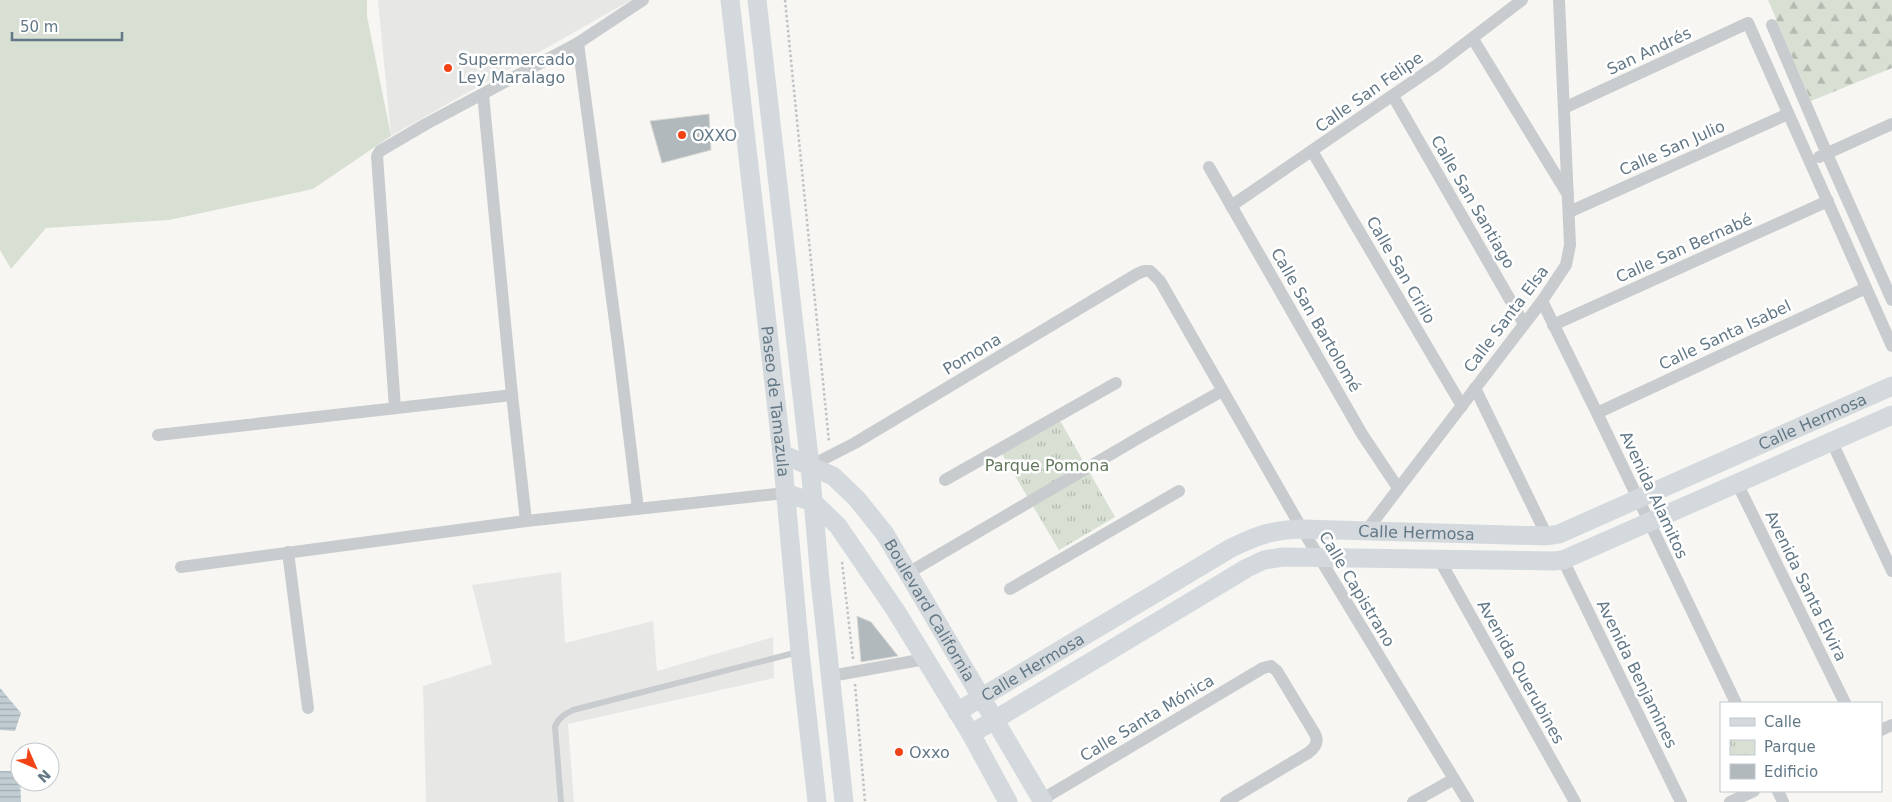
<svg xmlns="http://www.w3.org/2000/svg" width="1892" height="802" font-family="'DejaVu Sans',sans-serif">
  <style>
    .built { fill: #e7e8e6 }
    .grass { fill: #d8dfd3 }
    .forest { fill: url(#forest-firs) }
    .park { fill: url(#park-tufts) }
    .water { fill: url(#water-rules) }
    .building { fill: #b1b9bd; stroke: #d8d8d5 }
    .lines { fill: none; stroke-linecap: round; stroke-linejoin: round }
    .path { stroke: #bfc2c4; stroke-width: 2.5; stroke-dasharray: 2.5 2.5; stroke-linecap: butt }
    .lane { stroke: #c9cccf; stroke-width: 6 }
    .street { stroke: #c9cccf; stroke-width: 12 }
    .secondary { stroke: #d4d9dd; stroke-width: 19 }
    .poi-dot { fill: #f24317; stroke: #fff; stroke-width: 2 }
    .labels { text-anchor: middle; dominant-baseline: central; stroke-width: 5; stroke-linejoin: round; paint-order: stroke }
    .street-label { font-size: 16px; fill: #637886; stroke: #fff }
    .poi-label { font-size: 16px; fill: #637886; stroke: #fff; text-anchor: start }
    .park-label { font-size: 16px; fill: #64785e; stroke: #fff }
  </style>
  <defs>
    <pattern id="forest-firs" width="22" height="20" patternUnits="userSpaceOnUse" patternTransform="scale(1.25)"><rect width="22" height="20" fill="#d8dfd3"/><path d="M5 1l3.5 6h-7zM16 11l3.5 6h-7z" fill="#b3bab1"/></pattern>
    <pattern id="park-tufts" width="24" height="20" patternUnits="userSpaceOnUse" patternTransform="scale(1.25)"><rect width="24" height="20" fill="#d8dfd3"/><path d="M3 7l-1-3M5 7V3M7 7l1-3M15 17l-1-3M17 17v-4M19 17l1-3" fill="none" stroke="#b3bab1"/></pattern>
    <pattern id="water-rules" width="6" height="5" patternUnits="userSpaceOnUse" patternTransform="scale(1.25)"><rect width="6" height="5" fill="#c1cdd2"/><path d="M0 2.5h6" fill="none" stroke="#a0abb0"/></pattern>
  </defs>
  <rect width="100%" height="100%" fill="#f7f6f2"/>
  <g class="built">
    <polygon points="378,0 631,0 391,136"/>
    <polygon points="561,572 565,643 653,621 657,671 773,637 774,678 568,724 574,802 426,802 423,686 492,664 472,585"/>
  </g>
  <polygon class="grass" points="0,0 367,0 367,16 391,136 313,189 169,220 46,228 11,269 0,250"/>
  <polygon class="forest" points="1768,0 1892,0 1892,68 1811,101"/>
  <polygon class="park" points="1058,417 1115,517 1059,550 999,449"/>
  <g class="water">
    <polygon points="0,688 21,713 15,731 0,730"/>
    <polygon points="0,771 10,771 20,777 21,802 0,802"/>
  </g>
  <g class="building">
    <polygon points="709,114 711,150 662,163 650,121"/>
    <polygon points="857,616 871,622 898,656 861,662"/>
  </g>
  <g class="lines">
    <g class="path">
      <polyline points="785,0 829,442"/>
      <polyline points="842,562 853,659"/>
      <polyline points="855,684 865,802"/>
    </g>
    <path class="lane" d="M561,802l-6,-75c3,-9 10,-13 18,-17l225,-58"/>
    <g class="street">
      <polyline points="1772,25 1827,154 1892,300"/>
      <polyline points="1473,39 1568,195"/>
      <polyline points="578,43 618,344 638,509"/>
      <polyline points="483,94 512,395 526,521"/>
      <polyline points="1393,96 1524,324"/>
      <polyline points="1564,108 1748,23 1892,346"/>
      <polyline points="1312,151 1462,406"/>
      <polyline points="1819,157 1892,124"/>
      <polyline points="1209,167 1362,434 1398,488"/>
      <polyline points="1231,206 1437,65 1522,0"/>
      <polyline points="1569,212 1788,114"/>
      <polyline points="1542,301 1597,413 1736,703"/>
      <polyline points="1553,325 1828,201"/>
      <polyline points="1475,388 1547,536"/>
      <polyline points="395,408 377,156 380,151 426,124 578,43 643,0"/>
      <polyline points="1597,413 1866,288"/>
      <polyline points="158,435 512,395"/>
      <polyline points="1831,440 1892,571"/>
      <polyline points="810,466 855,443 1137,274 1144,271 1150,271 1160,281 1302,529 1468,802"/>
      <polyline points="945,480 1116,383"/>
      <polyline points="1737,483 1845,703"/>
      <polyline points="1366,531 1542,301 1566,265 1570,245 1559,0"/>
      <polyline points="288,552 308,708"/>
      <polyline points="1439,559 1575,802"/>
      <polyline points="1563,560 1681,802"/>
      <polyline points="181,567 526,521 785,493"/>
      <polyline points="908,573 1147,433 1222,391"/>
      <polyline points="1010,589 1179,491"/>
      <polyline points="831,676 925,659"/>
      <polyline points="1881,730 1892,725"/>
      <polyline points="1778,791 1783,802"/>
      <path d="M1041,800l222,-132 8,-2 6,5 38,63c4,8 0,14 -7,19l-82,49"/>
      <polyline points="1413,802 1454,779"/>
      <polyline points="1730,802 1754,791"/>
    </g>
    <g class="secondary">
      <path id="s1" d="M730,0l52,454 18,198 17,150"/>
      <polyline points="757,0 810,466 820,580 844,802"/>
      <path id="s2" d="M782,454l51,22 24,23 28,35 158,268"/>
      <polyline points="785,493 813,502 838,526 896,611 971,734 1008,802"/>
      <path id="s3" d="M957,712l274,-164c27,-13 41,-18 71,-19l245,7 12,-2 333,-148"/>
      <polyline points="971,734 1247,568 1264,560 1283,557 1554,561 1563,560 1892,415"/>
    </g>
  </g>
  <g class="poi-dot">
    <circle cx="448" cy="68" r="5"/>
    <circle cx="682" cy="135" r="5"/>
    <circle cx="899" cy="752" r="5"/>
  </g>
  <g class="labels">
    <g class="street-label">
      <text transform="translate(1649 51) rotate(-25)">San Andrés</text>
      <text transform="translate(1369 92) rotate(-35)">Calle San Felipe</text>
      <text transform="translate(1672 148) rotate(-24)">Calle San Julio</text>
      <text transform="translate(1473 202) rotate(60)">Calle San Santiago</text>
      <text transform="translate(1684 248) rotate(-24)">Calle San Bernabé</text>
      <text transform="translate(1401 270) rotate(60)">Calle San Cirilo</text>
      <text transform="translate(1506 319) rotate(-53)">Calle Santa Elsa</text>
      <text transform="translate(1316 320) rotate(60)">Calle San Bartolomé</text>
      <text transform="translate(1725 335) rotate(-25)">Calle Santa Isabel</text>
      <text transform="translate(972 354) rotate(-31)">Pomona</text>
      <text stroke="none"><textPath href="#s1" startOffset="404">Paseo de Tamazula</textPath></text>
      <text stroke="none"><textPath href="#s3" startOffset="928">Calle Hermosa</textPath></text>
      <text transform="translate(1654 495) rotate(65)">Avenida Alamitos</text>
      <text stroke="none"><textPath href="#s3" startOffset="508">Calle Hermosa</textPath></text>
      <text transform="translate(1806 586) rotate(64)">Avenida Santa Elvira</text>
      <text transform="translate(1357 589) rotate(59)">Calle Capistrano</text>
      <text stroke="none"><textPath href="#s2" startOffset="222">Boulevard California</textPath></text>
      <text stroke="none"><textPath href="#s3" startOffset="88">Calle Hermosa</textPath></text>
      <text transform="translate(1521 672) rotate(61)">Avenida Querubines</text>
      <text transform="translate(1637 674) rotate(64)">Avenida Benjamines</text>
      <text transform="translate(1147 718) rotate(-31)">Calle Santa Mónica</text>
    </g>
    <g class="poi-label">
      <text x="458" y="59">Supermercado<tspan x="458" dy="18">Ley Maralago</tspan></text>
      <text x="692" y="135">OXXO</text>
      <text x="909" y="752">Oxxo</text>
    </g>
    <g class="park-label">
      <text x="1047" y="465">Parque Pomona</text>
    </g>
  </g>
  <rect x="1720" y="702" width="162" height="90" fill="#ffffff" stroke="#c1c9cf"/>
  <rect x="1730" y="718" width="25" height="8" fill="#d4d9dd" stroke="#c1c9cf"/>
  <text x="1764" y="727" font-size="15" fill="#637886">Calle</text>
  <rect x="1730" y="740" width="25" height="15" fill="url(#park-tufts)" stroke="#c1c9cf"/>
  <text x="1764" y="752" font-size="15" fill="#637886">Parque</text>
  <rect x="1730" y="764" width="25" height="15" fill="#b1b9bd" stroke="#c1c9cf"/>
  <text x="1764" y="777" font-size="15" fill="#637886">Edificio</text>
  <g transform="translate(35 767) rotate(135)"><circle r="24" fill="#ffffff" stroke="#c1c9cf"/>
  <path d="M0-4L9 19L0 12L-9 19Z" fill="#f24317"/>
  <text y="-8" font-size="14" font-weight="bold" text-anchor="middle" fill="#637886">N</text>
  </g>
  <path d="M12 32v8h110v-8" fill="none" stroke="#637886" stroke-width="2.5"/>
  <text x="20" y="32" font-size="15" fill="#637886" stroke="#ffffff" stroke-width="4" paint-order="stroke">50 m</text>
</svg>
